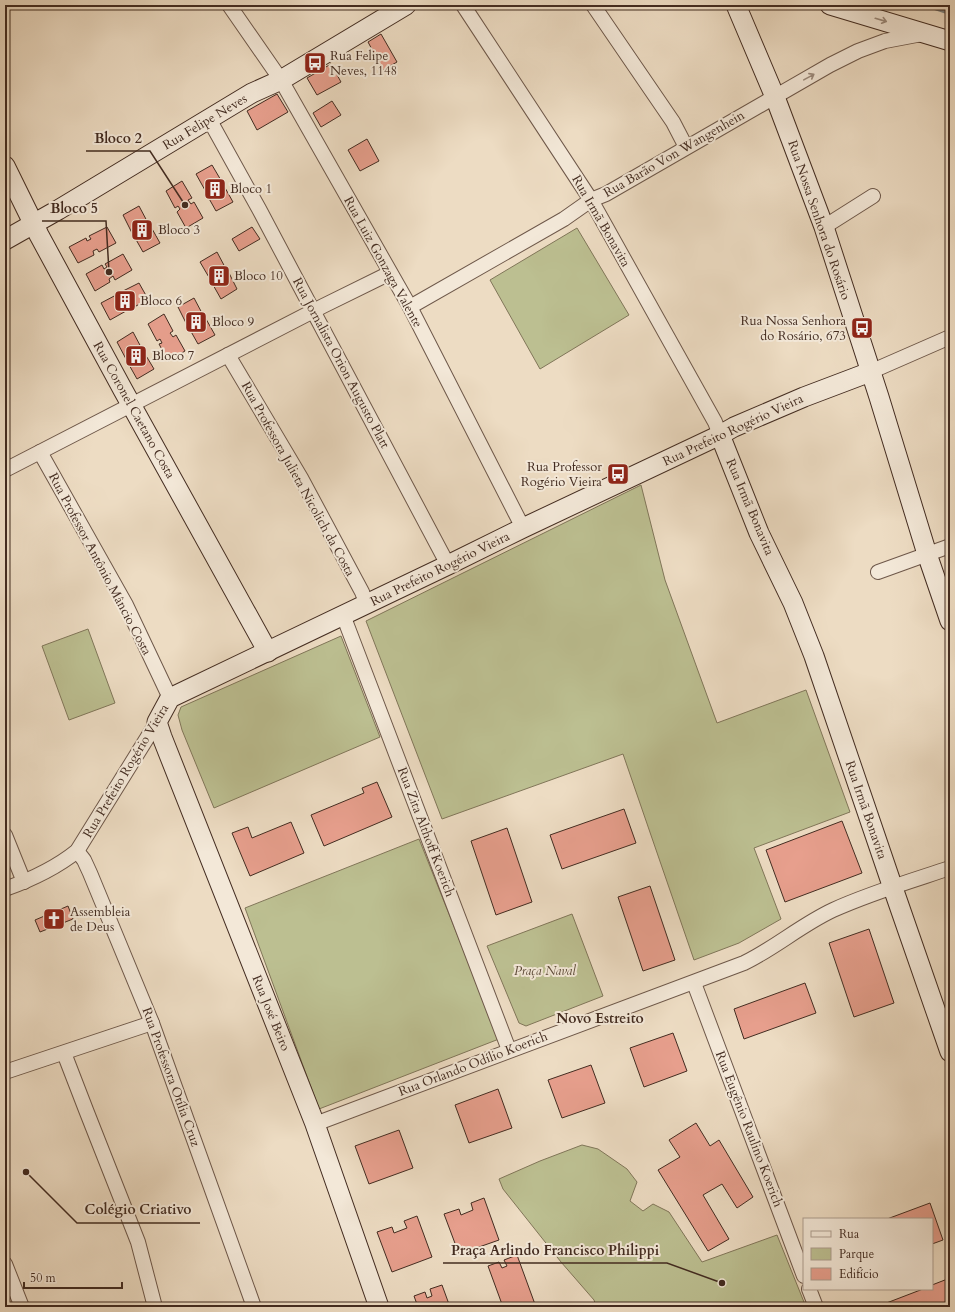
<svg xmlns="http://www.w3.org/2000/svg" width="955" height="1312" font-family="Cardo,serif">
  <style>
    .green { fill: #bcbf91; stroke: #807659 }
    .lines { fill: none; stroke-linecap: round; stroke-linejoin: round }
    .stream { stroke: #7a8180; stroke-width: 4 }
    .building { fill: #e79f8d; stroke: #432c21 }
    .street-casing { stroke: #6e584a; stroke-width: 16 }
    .secondary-casing { stroke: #432c21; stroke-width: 21 }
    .street { stroke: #f3e8d8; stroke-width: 14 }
    .secondary { stroke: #f3e8d8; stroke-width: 19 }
    .oneway { stroke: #9b8a7c }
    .labels { text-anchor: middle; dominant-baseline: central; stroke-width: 4; stroke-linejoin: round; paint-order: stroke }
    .poi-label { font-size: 13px; fill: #432c21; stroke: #f3e8d8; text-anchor: start }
    .street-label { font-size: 13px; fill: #432c21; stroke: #f3e8d8 }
    .park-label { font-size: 13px; font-style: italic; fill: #5b4937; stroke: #f3e8d8 }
    .neighbourhood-label { font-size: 14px; font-weight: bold; fill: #432c21; stroke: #f3e8d8 }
    .leader { fill: none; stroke: #432c21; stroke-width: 1.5 }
    .callout-dot { fill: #432c21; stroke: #f3e8d8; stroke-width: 1.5 }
    .callout-label { font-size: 14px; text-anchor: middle; font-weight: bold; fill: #432c21; stroke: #f3e8d8; stroke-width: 4; stroke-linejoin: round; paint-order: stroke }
  </style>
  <rect width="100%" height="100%" fill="#eddcc3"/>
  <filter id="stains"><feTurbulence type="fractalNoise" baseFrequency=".005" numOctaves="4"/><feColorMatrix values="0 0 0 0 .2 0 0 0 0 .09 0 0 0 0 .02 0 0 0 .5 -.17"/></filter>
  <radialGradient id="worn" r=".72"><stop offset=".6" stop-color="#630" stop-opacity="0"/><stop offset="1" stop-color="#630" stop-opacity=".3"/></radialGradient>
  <g class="green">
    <polygon points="577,228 629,315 540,369 490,280"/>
    <polygon points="641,485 665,580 717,723 806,690 850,812 754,848 781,919 739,943 694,960 623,754 442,819 366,621"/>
    <polygon points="88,629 115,703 69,720 42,646"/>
    <polygon points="341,636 380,737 214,808 182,730 178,715 181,707"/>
    <polygon points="419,839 499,1039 319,1109 245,908"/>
    <polygon points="572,914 603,996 526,1026 519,1023 487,946"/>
    <polygon points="582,1145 598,1149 627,1169 637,1182 630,1201 643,1211 653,1204 669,1212 702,1262 777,1235 806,1307 591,1307 590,1305 595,1303 594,1300 561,1262 503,1189 499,1179 540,1161"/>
  </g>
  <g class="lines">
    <polyline class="stream" points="926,5 950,13"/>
  </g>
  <g class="building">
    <polygon points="381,34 397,62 383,70 368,42"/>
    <polygon points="331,64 341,82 317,95 307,78"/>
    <polygon points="277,94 288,112 257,130 247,111"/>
    <polygon points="332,101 341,115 321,127 313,113"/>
    <polygon points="367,139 379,161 360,171 348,150"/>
    <polygon points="212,165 222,182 218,184 221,188 224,186 233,202 216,211 207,195 211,193 209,190 206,192 196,174"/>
    <polygon points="182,181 192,198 188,200 191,204 194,202 203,218 186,228 177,212 180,209 178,206 175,208 166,191"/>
    <polygon points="139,206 148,223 145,225 148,229 151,227 160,243 143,252 134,236 137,234 136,231 132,233 123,215"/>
    <polygon points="107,227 116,243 99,252 97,249 93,251 94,255 78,263 69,247 86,238 87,241 91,239 89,236"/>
    <polygon points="252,227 260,239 239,251 232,239"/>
    <polygon points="217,252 226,269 223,271 225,275 229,273 237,289 221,299 212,283 215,281 213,277 210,279 200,262"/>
    <polygon points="123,254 132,270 115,280 113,276 109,279 110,282 95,291 86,274 102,265 104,269 107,267 105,264"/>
    <polygon points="139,283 148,299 131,309 129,305 124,308 126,311 110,320 101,303 118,294 119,297 123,295 121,292"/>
    <polygon points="194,298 203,315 200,317 202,321 206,319 215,335 198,344 189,328 192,326 190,323 187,325 178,307"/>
    <polygon points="164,314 173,331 170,333 173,337 176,335 185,351 168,361 159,344 162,343 160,339 157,341 148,324"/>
    <polygon points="133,332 142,349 139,351 142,356 145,354 154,369 137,379 128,363 131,361 129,357 126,359 117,342"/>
    <polygon points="377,782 392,817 324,846 311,815 364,793 362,788"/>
    <polygon points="624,809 636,843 562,869 550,835"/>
    <polygon points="842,821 862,873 785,902 766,850"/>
    <polygon points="291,822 304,853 250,876 232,833 248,827 252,838"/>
    <polygon points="507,828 532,902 496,915 471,841"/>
    <polygon points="650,886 675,960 643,971 618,897"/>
    <polygon points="68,906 73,919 40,932 35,920"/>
    <polygon points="869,929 894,1003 854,1017 829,943"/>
    <polygon points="805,983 816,1013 744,1039 734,1009"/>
    <polygon points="673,1033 687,1071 644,1087 630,1048"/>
    <polygon points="591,1065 605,1103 562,1118 548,1080"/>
    <polygon points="498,1089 512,1128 469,1143 455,1105"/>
    <polygon points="696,1123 710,1146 719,1140 753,1197 737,1208 722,1184 703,1195 729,1239 708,1251 658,1170 680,1157 669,1140"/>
    <polygon points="399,1130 413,1168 369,1184 355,1146"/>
    <polygon points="484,1198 499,1240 459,1254 444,1214 459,1209 461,1215 473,1210 471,1203"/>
    <polygon points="930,1203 943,1240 932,1244 932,1219 887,1219"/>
    <polygon points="417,1216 432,1257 392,1272 377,1232 392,1227 394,1233 407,1228 404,1221"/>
    <polygon points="517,1255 536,1307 503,1307 488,1266 499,1262 502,1268 507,1266 504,1260"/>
    <polygon points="950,1278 950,1307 876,1307 923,1289 932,1289 932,1285"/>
    <polygon points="442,1285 450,1307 418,1307 414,1296 425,1292 427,1298 432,1296 430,1289"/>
  </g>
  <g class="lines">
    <g class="street-casing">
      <g id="street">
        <polyline points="229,5 281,80 410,307 523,528"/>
        <polyline points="463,5 591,200 715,422 720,435"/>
        <polyline points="593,5 673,122 686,147"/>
        <polyline points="209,119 259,209 448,565"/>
        <polyline points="824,227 873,196"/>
        <polyline points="410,307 564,219 591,200 606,194 830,65 858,51 885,41 922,34"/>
        <polyline points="228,355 301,478 362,592 367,605"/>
        <polyline points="870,372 950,337"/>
        <polyline points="40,452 126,605 170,698"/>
        <polyline points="5,470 323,306 390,273"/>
        <polyline points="878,572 950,546"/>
        <polyline points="343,615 509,1050"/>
        <polyline points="5,835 24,882"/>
        <polyline points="77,851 84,860 90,873 152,1023 254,1307"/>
        <path d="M5,889c25,-9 51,-21 72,-38l80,-129"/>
        <polyline points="694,983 804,1276"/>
        <polyline points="64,1053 86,1110 138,1242 155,1307"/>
        <polyline points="5,1072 152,1023"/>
        <path d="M315,1124l429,-161c31,-15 57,-38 89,-53 37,-17 78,-29 117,-42"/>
        <polyline points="5,1264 22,1307"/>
        <polyline points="809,1289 816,1307"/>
      </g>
    </g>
    <g class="secondary-casing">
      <g id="secondary">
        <polyline points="736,5 775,97 824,227 879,397 927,554 950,621"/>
        <polyline points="830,5 950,41"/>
        <polyline points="5,166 39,235 123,390 268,652"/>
        <polyline points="5,240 58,210 252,93 281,80 406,5"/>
        <polyline points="720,435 759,533 793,603 814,656 893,888 950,1052"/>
        <polyline points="379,1307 315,1124 162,737 157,722 170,698 448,565 523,528 720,435 734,427 804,397 870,372"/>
      </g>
    </g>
    <use href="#street" class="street"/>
    <use href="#secondary" class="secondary"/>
  </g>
  <defs><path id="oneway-shaft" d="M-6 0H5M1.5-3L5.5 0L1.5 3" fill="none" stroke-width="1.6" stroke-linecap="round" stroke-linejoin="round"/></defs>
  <g class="oneway">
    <use href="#oneway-shaft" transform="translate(881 20) rotate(16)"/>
    <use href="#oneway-shaft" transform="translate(809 77) rotate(-29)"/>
  </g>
  <defs>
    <g id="bus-square" transform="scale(1.15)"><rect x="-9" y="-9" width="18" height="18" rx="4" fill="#8f2418" stroke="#f3e8d8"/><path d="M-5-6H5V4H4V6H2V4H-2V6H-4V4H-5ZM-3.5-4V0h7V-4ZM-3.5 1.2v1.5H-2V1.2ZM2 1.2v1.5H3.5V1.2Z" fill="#fff"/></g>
    <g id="building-square" transform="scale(1.15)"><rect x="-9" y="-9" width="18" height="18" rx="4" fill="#8f2418" stroke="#f3e8d8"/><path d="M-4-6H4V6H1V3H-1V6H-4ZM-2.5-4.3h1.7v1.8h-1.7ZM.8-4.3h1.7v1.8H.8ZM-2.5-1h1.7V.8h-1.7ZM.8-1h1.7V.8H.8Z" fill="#fff"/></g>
    <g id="church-square" transform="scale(1.15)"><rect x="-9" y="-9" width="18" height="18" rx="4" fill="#8f2418" stroke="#f3e8d8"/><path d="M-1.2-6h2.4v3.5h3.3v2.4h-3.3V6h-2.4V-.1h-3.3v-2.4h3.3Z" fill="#fff"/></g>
  </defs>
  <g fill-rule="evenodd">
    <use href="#bus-square" x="315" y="63"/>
    <use href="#building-square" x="215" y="189"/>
    <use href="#building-square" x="142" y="230"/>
    <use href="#building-square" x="219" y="276"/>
    <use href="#building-square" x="125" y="301"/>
    <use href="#building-square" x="196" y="322"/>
    <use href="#bus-square" x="862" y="328"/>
    <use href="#building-square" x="136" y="356"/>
    <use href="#bus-square" x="618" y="474"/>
    <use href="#church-square" x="54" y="919"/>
  </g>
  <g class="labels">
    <g class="poi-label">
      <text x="330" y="56">Rua Felipe<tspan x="330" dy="15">Neves, 1148</tspan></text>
      <text x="230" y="189">Bloco 1</text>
      <text x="158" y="230">Bloco 3</text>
      <text x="234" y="276">Bloco 10</text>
      <text x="140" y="301">Bloco 6</text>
      <text x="846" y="321" text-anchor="end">Rua Nossa Senhora<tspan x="846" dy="15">do Rosário, 673</tspan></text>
      <text x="212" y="322">Bloco 9</text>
      <text x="152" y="356">Bloco 7</text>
      <text x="602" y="467" text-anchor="end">Rua Professor<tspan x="602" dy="15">Rogério Vieira</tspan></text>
      <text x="70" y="912">Assembleia<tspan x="70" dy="15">de Deus</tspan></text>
    </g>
    <g class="street-label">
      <text transform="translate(205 122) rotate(-31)">Rua Felipe Neves</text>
      <text transform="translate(674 154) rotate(-30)">Rua Barão Von Wangenhein</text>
      <text transform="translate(819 220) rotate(71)">Rua Nossa Senhora do Rosário</text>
      <text transform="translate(601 221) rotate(60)">Rua Irmã Bonavita</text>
      <text transform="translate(383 262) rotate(61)">Rua Luiz Gonzaga Valente</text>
      <text transform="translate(341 363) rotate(62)">Rua Jornalista Orion Augusto Platt</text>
      <text transform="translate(134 410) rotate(61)">Rua Coronel Caetano Costa</text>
      <text transform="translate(733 430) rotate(-25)">Rua Prefeito Rogério Vieira</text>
      <text transform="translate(298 479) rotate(61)">Rua Professora Julieta Nicolich da Costa</text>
      <text transform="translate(750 507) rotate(67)">Rua Irmã Bonavita</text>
      <text transform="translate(100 564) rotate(62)">Rua Professor Antônio Mâncio Costa</text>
      <text transform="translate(440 569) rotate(-26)">Rua Prefeito Rogério Vieira</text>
      <text transform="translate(126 771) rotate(-59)">Rua Prefeito Rogério Vieira</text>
      <text transform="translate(866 810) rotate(71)">Rua Irmã Bonavita</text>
      <text transform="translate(426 832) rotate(69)">Rua Zita Althoff Koerich</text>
      <text transform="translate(271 1013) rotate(68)">Rua José Beiro</text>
      <text transform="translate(473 1064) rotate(-21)">Rua Orlando Odílio Koerich</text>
      <text transform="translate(171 1077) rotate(70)">Rua Professora Otília Cruz</text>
      <text transform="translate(749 1129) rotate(69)">Rua Eugênio Raulino Koerich</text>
    </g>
    <g class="park-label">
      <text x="545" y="971">Praça Naval</text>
    </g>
    <g class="neighbourhood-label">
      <text x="600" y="1018">Novo Estreito</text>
    </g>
  </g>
  <path class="leader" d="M185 205L150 151H86M109 272L106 221H42M26 1172L77 1223H200M722 1283L667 1263H443"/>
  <g class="callout-dot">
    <circle cx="185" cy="205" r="4"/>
    <circle cx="109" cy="272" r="4"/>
    <circle cx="26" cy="1172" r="4"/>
    <circle cx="722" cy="1283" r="4"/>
  </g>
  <g class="callout-label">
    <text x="118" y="143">Bloco 2</text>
    <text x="74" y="213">Bloco 5</text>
    <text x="138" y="1214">Colégio Criativo</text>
    <text x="555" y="1255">Praça Arlindo Francisco Philippi</text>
  </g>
  <rect width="955" height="1312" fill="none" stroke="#eddcc3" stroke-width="20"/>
  <rect x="6" y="6" width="943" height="1300" fill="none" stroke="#432c21" stroke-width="2"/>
  <rect x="10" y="10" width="935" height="1292" fill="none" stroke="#432c21"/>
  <rect x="803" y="1218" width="130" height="72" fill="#f3e8d8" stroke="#ad9d8f"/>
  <rect x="811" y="1231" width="20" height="6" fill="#f3e8d8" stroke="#ad9d8f"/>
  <text x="839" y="1238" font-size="12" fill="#432c21">Rua</text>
  <rect x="811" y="1248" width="20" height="12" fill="#bcbf91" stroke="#ad9d8f"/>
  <text x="839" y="1258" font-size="12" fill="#432c21">Parque</text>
  <rect x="811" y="1268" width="20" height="12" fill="#e79f8d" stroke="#ad9d8f"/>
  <text x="839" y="1278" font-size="12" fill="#432c21">Edifício</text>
  <path d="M24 1282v6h98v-6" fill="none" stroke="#432c21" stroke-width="2"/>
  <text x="30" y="1282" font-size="12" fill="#432c21" stroke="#f3e8d8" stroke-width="3" paint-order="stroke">50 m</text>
  <rect width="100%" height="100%" filter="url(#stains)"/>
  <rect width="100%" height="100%" fill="url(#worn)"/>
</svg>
